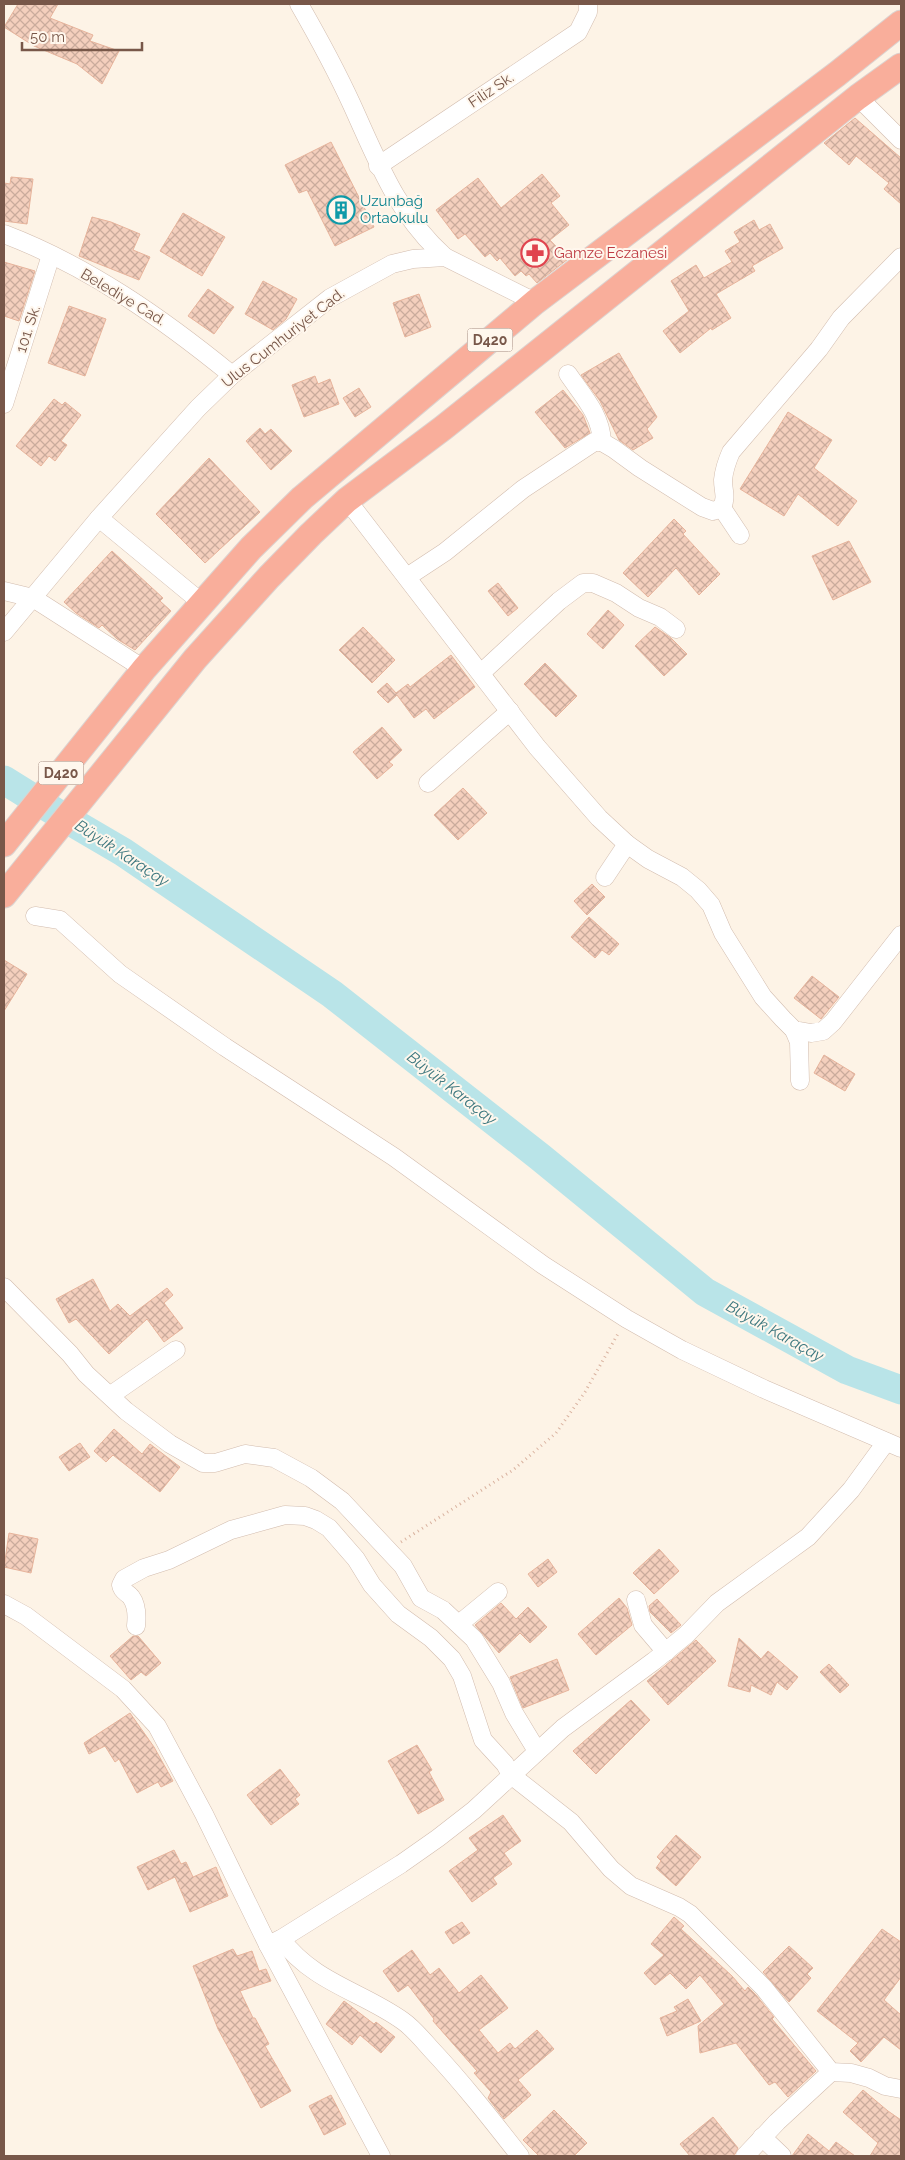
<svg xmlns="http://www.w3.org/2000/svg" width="905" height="2160" font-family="Raleway,sans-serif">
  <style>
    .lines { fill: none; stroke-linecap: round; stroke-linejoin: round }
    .river { stroke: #b9e4e8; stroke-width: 29 }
    .building { fill: url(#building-cross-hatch); stroke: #e7b49c }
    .minor-casing { stroke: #d2bcae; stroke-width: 19 }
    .highway-casing { stroke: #dcd3d0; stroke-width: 27 }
    .path { stroke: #d9b29f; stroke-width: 3; stroke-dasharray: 1 4; stroke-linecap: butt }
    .minor { stroke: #fff; stroke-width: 18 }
    .highway { stroke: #f9ae9b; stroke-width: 25 }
    .labels { text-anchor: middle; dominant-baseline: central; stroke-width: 4; stroke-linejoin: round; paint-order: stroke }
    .shield { fill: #fff7ed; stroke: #a0877a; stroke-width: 1 }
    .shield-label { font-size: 14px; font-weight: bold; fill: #785749 }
    .street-label { font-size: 15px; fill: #785749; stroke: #fff7ed }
    .culture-label { font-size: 15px; fill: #0d838f; stroke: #fff7ed; text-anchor: start }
    .health-label { font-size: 15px; fill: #be3a42; stroke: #fff7ed; text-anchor: start }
    .water-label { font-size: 16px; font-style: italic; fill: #3c777e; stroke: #fff7ed }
  </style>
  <defs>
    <pattern id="building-cross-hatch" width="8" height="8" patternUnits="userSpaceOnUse" patternTransform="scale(1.25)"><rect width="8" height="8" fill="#f4cfbd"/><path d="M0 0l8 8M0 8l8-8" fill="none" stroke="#caab9c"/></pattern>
  </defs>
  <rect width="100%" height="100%" fill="#fdf3e6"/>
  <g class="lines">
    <polyline class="river" points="4,780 65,818 123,852 332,994 540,1157 705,1292 847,1370 901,1390"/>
  </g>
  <g class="building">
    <polygon points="18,4 58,4 50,18 93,35 90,41 119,51 102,84 77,64 34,46 4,27"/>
    <polygon points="855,118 901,158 901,204 884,189 889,183 856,156 849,165 824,143"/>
    <polygon points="331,142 374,227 335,246 307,190 299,193 285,165"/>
    <polygon points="542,174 560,196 551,203 569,225 550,240 568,259 537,283 529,274 526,276 521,271 515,276 500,258 497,261 490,253 485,257 465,234 458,239 436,210 478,178 501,208"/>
    <polygon points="11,177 33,179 27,224 4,221 4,183 10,184"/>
    <polygon points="183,213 225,237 202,276 160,251"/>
    <polygon points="92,217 111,222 140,234 133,250 150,257 139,280 79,256"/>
    <polygon points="754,220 759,230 770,224 783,248 752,266 755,271 716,294 731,318 712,330 711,328 680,353 663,331 689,311 671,281 696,265 704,278 732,262 725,251 740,242 734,232"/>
    <polygon points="4,262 35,271 19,321 4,316"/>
    <polygon points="263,281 297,299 286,319 273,330 245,314"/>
    <polygon points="208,289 234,307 214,334 188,316"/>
    <polygon points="419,294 431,327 405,337 393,303"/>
    <polygon points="69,306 106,319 85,376 48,363"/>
    <polygon points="619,353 657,417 647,429 653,438 633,450 619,440 600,401 581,375"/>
    <polygon points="315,376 318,384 330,379 339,404 304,417 292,385"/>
    <polygon points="359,388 371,407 355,417 343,398"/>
    <polygon points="563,390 583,415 590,433 565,448 535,412"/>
    <polygon points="54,399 62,405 65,402 81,415 61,441 67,445 55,461 49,456 41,466 16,446"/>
    <polygon points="788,412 832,440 814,468 857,501 838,526 798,494 784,516 740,489"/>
    <polygon points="260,428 265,434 271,429 292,451 271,470 246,441"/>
    <polygon points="209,458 260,512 205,563 156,514"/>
    <polygon points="674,519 686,531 683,534 720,574 699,595 676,568 648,597 623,573"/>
    <polygon points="849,541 871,582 833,600 812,556"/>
    <polygon points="112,551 163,598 160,601 171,611 135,650 117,639 102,625 99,628 76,613 64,602"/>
    <polygon points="498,583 518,608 508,616 488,591"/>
    <polygon points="608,610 624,625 603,649 587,634"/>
    <polygon points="363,627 395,660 372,683 339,650"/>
    <polygon points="655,627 671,638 687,654 664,676 635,646"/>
    <polygon points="451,655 475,687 434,719 426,709 414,718 397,695 388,703 377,692 387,683 396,693 408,684 410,687"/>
    <polygon points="545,663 577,696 556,717 524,684"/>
    <polygon points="382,727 402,750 389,762 393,765 377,779 353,752"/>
    <polygon points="463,788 487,813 458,840 434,815"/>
    <polygon points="592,884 605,897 587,915 574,901"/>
    <polygon points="589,917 619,944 609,955 602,950 595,958 571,937"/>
    <polygon points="4,960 27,974 4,1011"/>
    <polygon points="812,976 839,997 821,1019 794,998"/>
    <polygon points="824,1055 855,1074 845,1091 814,1073"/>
    <polygon points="93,1279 110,1311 118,1304 130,1316 167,1288 173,1295 164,1303 183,1328 164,1342 147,1319 109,1354 76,1319 69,1323 56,1299"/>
    <polygon points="114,1429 142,1454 150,1444 180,1467 160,1492 113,1455 106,1462 94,1451"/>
    <polygon points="80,1443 90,1457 69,1471 59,1457"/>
    <polygon points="9,1533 38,1539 31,1573 4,1567"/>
    <polygon points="659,1549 679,1571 654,1594 633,1573"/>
    <polygon points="548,1559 557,1572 538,1587 528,1574"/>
    <polygon points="619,1598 627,1608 632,1625 596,1655 578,1634"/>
    <polygon points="657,1599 681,1625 671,1633 650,1612 649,1606"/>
    <polygon points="501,1603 516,1619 528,1607 547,1627 530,1643 520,1633 499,1653 475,1625"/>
    <polygon points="133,1636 138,1636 161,1663 146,1676 141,1672 131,1680 110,1656"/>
    <polygon points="739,1638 761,1659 768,1651 798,1677 787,1690 777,1682 771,1695 751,1685 750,1692 728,1686"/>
    <polygon points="696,1640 716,1661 668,1705 647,1681"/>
    <polygon points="557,1659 569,1690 523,1708 510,1677"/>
    <polygon points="829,1664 849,1685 840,1693 820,1672"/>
    <polygon points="631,1700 650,1720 596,1774 573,1751"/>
    <polygon points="130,1713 154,1747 173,1781 161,1787 158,1782 137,1793 119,1759 115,1762 105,1746 89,1754 84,1743"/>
    <polygon points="417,1745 432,1770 429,1772 444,1800 418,1814 388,1761"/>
    <polygon points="280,1769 300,1795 295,1799 299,1804 271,1825 247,1795"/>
    <polygon points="503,1815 521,1841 504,1853 512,1864 493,1878 497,1884 472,1902 449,1871 478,1850 469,1838"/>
    <polygon points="676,1835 701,1857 676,1886 656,1868 661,1861 657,1857"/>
    <polygon points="174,1850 181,1864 186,1862 193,1877 216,1867 228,1896 190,1912 175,1877 148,1890 137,1867"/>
    <polygon points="674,1917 684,1926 681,1929 732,1976 745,1991 748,1987 756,1995 774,2017 772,2019 816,2071 788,2097 775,2082 769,2085 736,2043 700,2053 698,2026 724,2004 700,1975 686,1989 670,1973 655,1985 644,1973 664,1955 651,1944"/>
    <polygon points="462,1922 470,1933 453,1944 445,1932"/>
    <polygon points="882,1929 901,1942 901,1977 884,2000 901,2015 901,2050 884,2037 861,2062 850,2051 858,2043 817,2011"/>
    <polygon points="789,1946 813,1968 807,1974 811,1978 789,2002 763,1972"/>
    <polygon points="233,1949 237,1956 252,1951 259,1971 266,1969 271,1981 240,1991 253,2018 255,2018 269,2044 265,2046 291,2091 261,2108 218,2029 193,1966"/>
    <polygon points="412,1950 430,1975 439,1968 459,1993 481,1975 508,2008 479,2030 498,2053 510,2043 515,2049 537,2030 554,2049 518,2080 531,2095 504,2119 488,2098 491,2092 474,2073 477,2071 433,2021 434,2019 408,1985 398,1992 383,1971"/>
    <polygon points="688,1999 701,2021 667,2036 660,2018 677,2011 674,2007"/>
    <polygon points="344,2001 374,2024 376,2022 395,2037 381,2053 360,2035 352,2045 326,2024"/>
    <polygon points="863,2090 888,2111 901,2120 901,2156 870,2156 878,2143 843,2112"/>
    <polygon points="331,2095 346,2124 324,2135 309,2106"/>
    <polygon points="554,2110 587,2143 574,2156 539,2156 523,2140"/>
    <polygon points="713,2117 738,2148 735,2154 732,2156 690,2156 680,2144"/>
    <polygon points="808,2134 829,2151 836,2142 855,2156 792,2156"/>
  </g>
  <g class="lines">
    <g class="minor-casing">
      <g id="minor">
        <path d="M299,4c19,33 37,66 53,101 26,57 45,109 93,152"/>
        <polyline points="858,97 901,140"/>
        <polyline points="378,166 578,32 588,12 588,4"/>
        <path d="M4,234c84,32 158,84 228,141"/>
        <path d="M568,374c15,22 33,41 34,68"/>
        <polyline points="4,404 51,255"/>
        <polyline points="347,500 537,747 599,818 627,844 648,859 682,877 698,890 711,905 723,933 763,997 783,1019 794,1030 811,1033 823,1031 833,1022 901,935"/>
        <polyline points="722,508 740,535"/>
        <polyline points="99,518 202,603"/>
        <path d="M407,577l38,-25 78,-63 71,-47h8l12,7 26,19 62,39 11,4 9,-3c5,-13 1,-16 1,-28 1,-10 4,-19 8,-28l88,-103 22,-31 60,-61"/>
        <polyline points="4,591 33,598 144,669"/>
        <polyline points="4,632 99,518 198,408 232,375 330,298 392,264 413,259 445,257 535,302"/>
        <polyline points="481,673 559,601 583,583 593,583 616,593 639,608 660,617 676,629"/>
        <polyline points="428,783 510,711"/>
        <polyline points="605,877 627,844"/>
        <polyline points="35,916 60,920 120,974 225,1047 394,1157 543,1265 627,1319 682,1350 764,1389 901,1448"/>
        <polyline points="794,1030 799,1042 800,1081"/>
        <polyline points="4,1287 70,1354 86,1374 126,1411 170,1444 203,1463 215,1463 245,1454 274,1458 311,1478 342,1501 403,1566 421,1598 443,1610 474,1639 501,1683 514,1713 537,1751"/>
        <polyline points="111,1395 176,1350"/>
        <polyline points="636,1600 643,1625 666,1652"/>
        <polyline points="4,1604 26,1616 123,1689 157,1726 204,1814 268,1945 381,2156"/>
        <polyline points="459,1624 498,1592"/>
        <path d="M136,1626c1,-9 1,-21 -5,-29 -4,-5 -9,-5 -10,-12l3,-6 20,-11 25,-8 62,-30 54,-15 20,1 11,4 13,8 27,31 16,26 26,29 33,24 21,21 10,17 21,64 22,24 6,11 60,47 40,47 20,17 48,21 11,7 74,74 67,84 20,1 18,5 16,8 16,3"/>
        <path d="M281,1939c33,44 80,52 122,82 10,7 19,18 27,27 32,34 61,71 90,108"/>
        <polyline points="268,1945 281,1939 401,1864 438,1838 474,1810 563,1728 654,1661 686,1635 717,1603 808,1537 851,1490 886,1442"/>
        <polyline points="762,2137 782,2156"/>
        <polyline points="745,2156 777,2122 831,2072"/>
      </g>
    </g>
    <g class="highway-casing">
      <g id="highway">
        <polyline points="4,844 144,669 251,548 302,498 535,302 837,74 901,23"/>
        <polyline points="4,895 195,659 269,577 311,534 347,500 443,428 858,97 901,66"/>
      </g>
    </g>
    <polyline class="path" points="401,1542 513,1470 556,1433 585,1392 619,1332"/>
    <use href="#minor" class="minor"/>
    <use href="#highway" class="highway"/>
  </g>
  <defs>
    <g id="building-ring" transform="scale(1.4375)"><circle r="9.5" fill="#fff7ed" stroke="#0f9aa8" stroke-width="1.5"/><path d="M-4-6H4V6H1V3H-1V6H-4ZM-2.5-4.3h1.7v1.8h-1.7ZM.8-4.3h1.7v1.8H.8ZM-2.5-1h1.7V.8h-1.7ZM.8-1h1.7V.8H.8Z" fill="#0f9aa8"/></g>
    <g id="pharmacy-ring" transform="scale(1.4375)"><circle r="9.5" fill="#fff7ed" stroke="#e0444e" stroke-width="1.5"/><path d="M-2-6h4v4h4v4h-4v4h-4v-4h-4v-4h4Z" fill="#e0444e"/></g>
  </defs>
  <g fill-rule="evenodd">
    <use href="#building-ring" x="341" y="210"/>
    <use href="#pharmacy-ring" x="535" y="253"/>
  </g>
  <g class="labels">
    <g class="shield">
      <rect x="467.5" y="328.5" width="45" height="23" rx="4"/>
      <rect x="38.5" y="761.5" width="45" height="23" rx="4"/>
    </g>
    <g class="shield-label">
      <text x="490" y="340">D420</text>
      <text x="61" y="773">D420</text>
    </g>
    <g class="street-label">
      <text transform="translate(491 90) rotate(-34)">Filiz Sk.</text>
      <text transform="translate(123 297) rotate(31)">Belediye Cad.</text>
      <text transform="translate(28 329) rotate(-72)">101. Sk.</text>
      <text transform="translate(283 338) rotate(-38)">Ulus Cumhuriyet Cad.</text>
    </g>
    <g class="culture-label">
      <text x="360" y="201">Uzunbağ<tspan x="360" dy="17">Ortaokulu</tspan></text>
    </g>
    <g class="health-label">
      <text x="554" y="253">Gamze Eczanesi</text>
    </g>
    <g class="water-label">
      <text transform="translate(122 853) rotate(33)">Büyük Karaçay</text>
      <text transform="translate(452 1088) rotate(38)">Büyük Karaçay</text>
      <text transform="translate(775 1331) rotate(29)">Büyük Karaçay</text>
    </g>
  </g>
  <rect width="905" height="2160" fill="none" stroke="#785749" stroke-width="10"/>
  <path d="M22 42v8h120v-8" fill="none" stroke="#785749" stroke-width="2.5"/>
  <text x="30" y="42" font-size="15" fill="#785749" stroke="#fff7ed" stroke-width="4" paint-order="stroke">50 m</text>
</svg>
